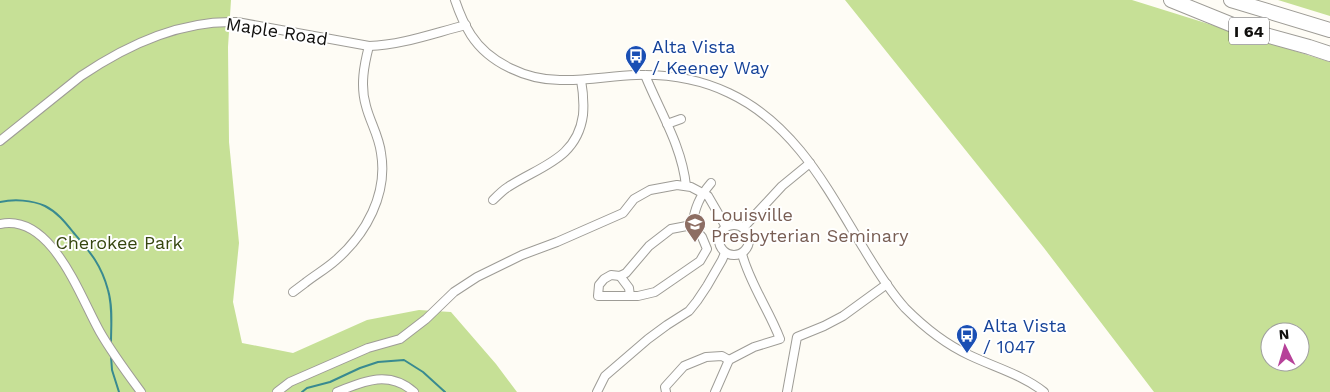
<svg xmlns="http://www.w3.org/2000/svg" width="1330" height="392" font-family="'Work Sans',sans-serif">
  <style>
    .green { fill: #c6e096; fill-rule: evenodd }
    .lines { fill: none; stroke-linecap: round; stroke-linejoin: round }
    .stream { stroke: #398a90; stroke-width: 2 }
    .street-casing { stroke: #9e9c96; stroke-width: 10 }
    .highway-casing { stroke: #9e9c96; stroke-width: 16 }
    .street { stroke: #fff; stroke-width: 8 }
    .highway { stroke: #fff; stroke-width: 14 }
    .labels { text-anchor: middle; dominant-baseline: central; stroke-width: 4; stroke-linejoin: round; paint-order: stroke }
    .shield { fill: #fff; stroke: #585756; stroke-width: 1 }
    .shield-label { font-size: 16px; font-weight: bold; fill: #100f0d }
    .street-label { font-size: 18px; fill: #100f0d; stroke: #fff }
    .transit-label { font-size: 18px; fill: #164399; stroke: #fff; text-anchor: start }
    .education-label { font-size: 18px; fill: #785e54; stroke: #fff; text-anchor: start }
    .park-label { font-size: 18px; fill: #36460f; stroke: #fff }
  </style>
  <rect width="100%" height="100%" fill="#fefcf5"/>
  <g class="green">
    <polygon points="0,0 231,0 228,47 229,142 239,243 233,302 242,343 293,353 367,320 419,310 451,312 496,364 517,392 0,392"/>
    <path d="M845,0h287l198,62v330h-176l-110,-144zM1270,332h30v30h-30z"/>
    <polygon points="1278,0 1330,0 1330,16"/>
  </g>
  <g class="lines">
    <g class="stream">
      <path d="M0,202c14,-3 32,-2 45,4 12,6 20,16 28,26 17,20 28,32 35,58 5,17 3,36 3,53"/>
      <polyline points="111,356 112,370 119,392"/>
      <polyline points="302,392 307,388 330,382 360,368 378,362 404,360 423,372 445,392"/>
    </g>
    <g class="street-casing">
      <g id="street">
        <path d="M455,0c4,12 9,24 16,35 18,28 56,45 89,45 25,1 50,-4 76,-5 32,-1 64,4 93,18 66,31 98,95 135,156 12,20 25,41 41,59 19,19 40,36 64,47 25,12 54,20 75,37"/>
        <path d="M645,75c15,37 37,71 41,111"/>
        <polyline points="667,124 681,119"/>
        <path d="M0,141l81,-65c47,-32 99,-56 156,-54l132,24c33,-1 65,-13 97,-21"/>
        <path d="M493,200c5,-5 10,-10 15,-13 32,-21 69,-28 75,-72 1,-12 0,-24 -2,-35"/>
        <path d="M0,224c52,-11 80,73 100,108 12,21 27,41 41,60"/>
        <circle cx="734" cy="240" r="15"/>
        <polygon points="692,225 702,237 707,249 700,261 655,292 638,296 598,296 599,285 604,279 611,275 620,276 626,273 649,246 671,229"/>
        <path d="M692,225c3,-17 7,-28 19,-42"/>
        <polyline points="743,228 782,186 810,163"/>
        <polyline points="620,276 629,288 630,296"/>
        <path d="M293,292c4,-3 8,-6 12,-9 10,-8 21,-14 31,-23 30,-26 52,-66 45,-107 -2,-17 -11,-31 -15,-47 -6,-20 -2,-41 3,-60"/>
        <polyline points="277,392 290,382 368,348 400,339 426,319 454,292 477,277 522,255 557,242 623,213 634,199 650,190 677,185 691,187 708,196 726,227"/>
        <path d="M337,392c27,-11 52,-22 77,0"/>
        <polyline points="597,392 605,376 648,339 667,325 689,311 697,301 707,286 722,260 725,253"/>
        <polyline points="666,392 665,387 684,366 706,357 722,356 729,360"/>
        <path d="M715,392l14,-32 25,-13 26,-8c-11,-29 -30,-55 -38,-85"/>
        <polyline points="787,392 797,337 824,326 843,316 887,284"/>
      </g>
    </g>
    <g class="highway-casing">
      <g id="highway">
        <polyline points="1171,0 1240,28 1309,47 1330,54"/>
        <polyline points="1231,0 1330,30"/>
      </g>
    </g>
    <use href="#street" class="street"/>
    <use href="#highway" class="highway"/>
  </g>
  <defs>
    <g id="bus-pin" transform="scale(1.125)"><path d="M0 17L-7.5 6A9.5 9.5 0 1 1 7.5 6Z" fill="#1a4fb4" stroke="#fff"/><path d="M-5-6H5V4H4V6H2V4H-2V6H-4V4H-5ZM-3.5-4V0h7V-4ZM-3.5 1.2v1.5H-2V1.2ZM2 1.2v1.5H3.5V1.2Z" fill="#fff"/></g>
    <g id="university-pin" transform="scale(1.125)"><path d="M0 17L-7.5 6A9.5 9.5 0 1 1 7.5 6Z" fill="#8d6e63" stroke="#fff"/><path d="M0-5L7-2L0 1L-7-2ZM-4 1L0 2.5L4 1V4Q0 6-4 4Z" fill="#fff"/></g>
  </defs>
  <g fill-rule="evenodd">
    <use href="#bus-pin" x="636" y="56"/>
    <use href="#university-pin" x="695" y="224"/>
    <use href="#bus-pin" x="967" y="335"/>
  </g>
  <g class="labels">
    <rect class="shield" x="1229" y="17.5" width="40" height="27" rx="4"/>
    <g class="shield-label">
      <text x="1249" y="31">I 64</text>
    </g>
    <g class="street-label">
      <text transform="translate(277 31) rotate(9)">Maple Road</text>
    </g>
    <g class="transit-label">
      <text x="652" y="46">Alta Vista<tspan x="652" dy="21">/ Keeney Way</tspan></text>
      <text x="983" y="325">Alta Vista<tspan x="983" dy="21">/ 1047</tspan></text>
    </g>
    <g class="education-label">
      <text x="711" y="214">Louisville<tspan x="711" dy="21">Presbyterian Seminary</tspan></text>
    </g>
    <g class="park-label">
      <text x="119" y="242">Cherokee Park</text>
    </g>
  </g>
  <g transform="translate(1285 347) rotate(355)"><circle r="24" fill="#ffffff" stroke="#9f9f9e"/>
  <path d="M0-4L9 19L0 12L-9 19Z" fill="#b64199"/>
  <text y="-8" font-size="14" font-weight="bold" text-anchor="middle" fill="#100f0d">N</text>
  </g>
</svg>
